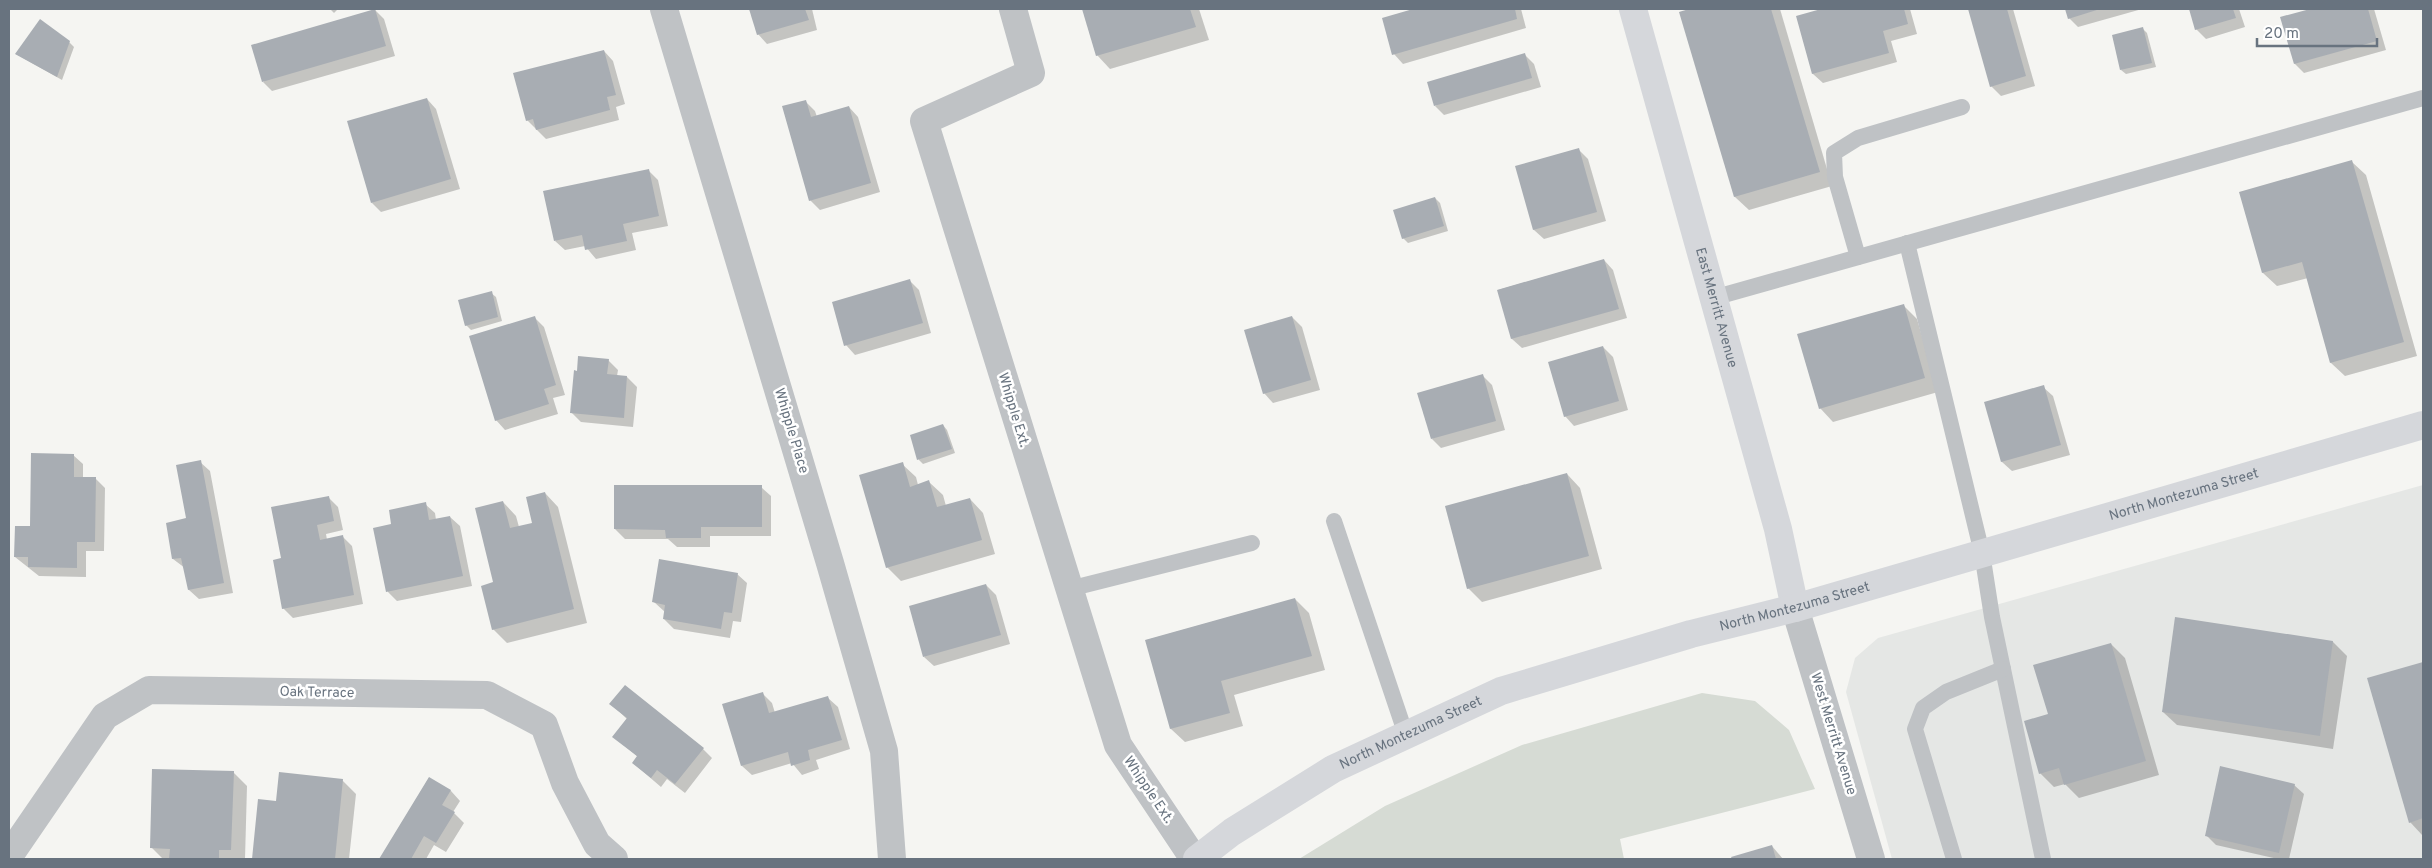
<svg xmlns="http://www.w3.org/2000/svg" width="2432" height="868" font-family="Overpass,sans-serif">
  <style>
    .built { fill: #e5e7e5 }
    .green { fill: #d6dbd4 }
    .shadow { fill: #0003 }
    .building { fill: #a8adb3 }
    .lines { fill: none; stroke-linecap: round; stroke-linejoin: round }
    .lane { stroke: #bfc2c5; stroke-width: 16 }
    .street { stroke: #bfc2c5; stroke-width: 28 }
    .secondary { stroke: #d5d7db; stroke-width: 28 }
    .primary { stroke: #d5d7db; stroke-width: 28 }
    .labels { text-anchor: middle; dominant-baseline: central; stroke-width: 5; stroke-linejoin: round; paint-order: stroke }
    .street-label { font-size: 14px; fill: #68737f; stroke: #fff }
  </style>
  <rect width="100%" height="100%" fill="#f5f5f2"/>
  <polygon class="built" points="2423,485 2423,859 1892,859 1846,692 1855,658 1878,638"/>
  <polygon class="green" points="1702,693 1755,701 1789,730 1815,789 1620,839 1624,859 1299,859 1385,806 1522,745"/>
  <g class="shadow">
    <polygon points="330,9 338,9 334,13"/>
    <polygon points="750,9 812,9 817,30 767,44 758,34"/>
    <polygon points="1084,9 1199,9 1209,40 1110,69 1097,55"/>
    <polygon points="1417,9 1521,9 1526,28 1403,64 1394,54 1383,19"/>
    <polygon points="1693,9 1780,9 1832,186 1749,210 1735,197 1681,12"/>
    <polygon points="1826,9 1910,9 1917,34 1891,41 1897,62 1823,83 1813,74 1797,17"/>
    <polygon points="1969,9 2013,9 2035,86 2001,96 1991,86"/>
    <polygon points="2066,9 2142,9 2078,27 2069,18"/>
    <polygon points="2190,9 2239,9 2245,27 2206,39 2196,29"/>
    <polygon points="2314,9 2374,9 2386,50 2304,73 2295,64 2282,18"/>
    <polygon points="375,10 384,19 395,56 272,91 263,82"/>
    <polygon points="2143,29 2147,33 2156,67 2126,74 2121,70"/>
    <polygon points="69,42 74,47 62,80 16,54"/>
    <polygon points="604,51 613,61 625,104 616,107 619,120 546,139 527,120"/>
    <polygon points="1525,55 1534,64 1541,87 1444,115 1435,106"/>
    <polygon points="427,99 436,109 460,189 381,212 372,203"/>
    <polygon points="805,101 815,111 817,117 849,107 858,117 880,192 820,210 810,200"/>
    <polygon points="1578,149 1588,159 1606,221 1544,239 1534,230 1516,167"/>
    <polygon points="2352,162 2366,175 2417,356 2345,376 2331,363 2308,278 2277,286 2263,273 2240,193"/>
    <polygon points="648,170 658,180 668,226 632,233 636,250 596,259 585,246 565,250 555,241"/>
    <polygon points="1435,198 1440,203 1448,231 1408,243 1403,238"/>
    <polygon points="1604,260 1613,270 1627,318 1522,348 1512,339 1498,290"/>
    <polygon points="910,281 919,290 931,333 855,355 846,345"/>
    <polygon points="491,293 496,297 502,321 471,330 466,325"/>
    <polygon points="1903,305 1917,319 1938,392 1833,422 1820,408"/>
    <polygon points="534,317 544,327 565,395 553,398 558,414 505,430 496,420"/>
    <polygon points="1292,317 1302,327 1320,390 1273,403 1264,393"/>
    <polygon points="1603,347 1613,357 1628,410 1574,426 1565,416"/>
    <polygon points="608,360 618,370 617,376 627,377 637,387 633,427 581,422 571,412"/>
    <polygon points="1482,375 1492,385 1505,430 1441,448 1432,439"/>
    <polygon points="2043,387 2053,396 2070,455 2012,471 2002,462 1986,403"/>
    <polygon points="943,425 947,430 955,453 923,464 919,460 911,436"/>
    <polygon points="73,455 83,464 83,478 95,478 105,488 104,551 86,551 86,577 39,576 15,557"/>
    <polygon points="200,462 210,471 233,593 199,599 189,590 185,568 173,559 188,519"/>
    <polygon points="902,464 916,477 918,485 929,482 943,495 946,506 970,499 983,513 995,554 901,581 887,567"/>
    <polygon points="1567,474 1580,488 1602,569 1482,602 1468,588"/>
    <polygon points="761,487 771,496 771,536 710,536 710,547 677,547 668,539 625,539 615,529"/>
    <polygon points="545,493 558,507 587,623 507,643 493,629 495,583 503,502 516,516 519,527 534,524"/>
    <polygon points="329,498 338,507 343,530 326,534 327,540 343,537 352,546 363,604 293,618 283,608 283,559"/>
    <polygon points="425,504 435,513 436,520 450,517 460,526 472,586 397,601 388,592 375,529 393,525"/>
    <polygon points="737,574 747,583 741,622 733,621 730,638 674,629 664,619 665,612 654,602"/>
    <polygon points="986,585 996,595 1010,644 934,666 924,657"/>
    <polygon points="1295,599 1309,613 1325,670 1234,695 1243,726 1185,742 1171,729 1147,640"/>
    <polygon points="2177,619 2333,642 2347,656 2333,749 2177,725 2163,712"/>
    <polygon points="2111,644 2125,658 2159,775 2079,798 2065,784 2054,787 2040,773 2049,715"/>
    <polygon points="2423,663 2423,836 2410,822 2369,679"/>
    <polygon points="762,693 772,703 775,713 828,698 838,707 850,749 816,760 819,769 802,775 792,763 752,775 742,766"/>
    <polygon points="611,704 703,749 712,758 685,793 667,779 661,787 633,763 638,757 614,737 627,719"/>
    <polygon points="233,772 247,786 245,859 163,859 151,847"/>
    <polygon points="429,778 451,791 460,801 453,812 464,823 446,852 434,845 426,859 381,859"/>
    <polygon points="342,780 356,794 349,859 253,859 259,801 277,802"/>
    <polygon points="2294,785 2304,794 2289,859 2278,859 2216,845 2206,835"/>
    <polygon points="1772,846 1783,859 1733,859 1733,858"/>
  </g>
  <g class="building">
    <polygon points="375,9 386,46 262,82 251,45"/>
    <polygon points="749,9 805,9 809,20 757,35"/>
    <polygon points="1082,9 1190,9 1196,27 1096,56"/>
    <polygon points="1413,9 1515,9 1517,19 1392,55 1382,18"/>
    <polygon points="1689,9 1771,9 1820,172 1734,197 1679,12"/>
    <polygon points="1821,9 1904,9 1908,24 1883,31 1889,53 1812,74 1796,16"/>
    <polygon points="1968,9 2007,9 2026,76 1990,87"/>
    <polygon points="2065,9 2100,9 2068,19"/>
    <polygon points="2189,9 2233,9 2236,18 2195,30"/>
    <polygon points="2310,9 2368,9 2377,41 2294,64 2280,17"/>
    <polygon points="40,19 70,41 57,77 15,54"/>
    <polygon points="2143,27 2152,63 2120,70 2112,35"/>
    <polygon points="604,50 616,95 607,97 610,110 536,130 533,119 526,121 513,73"/>
    <polygon points="1525,53 1532,78 1434,106 1427,82"/>
    <polygon points="427,98 451,179 371,203 347,121"/>
    <polygon points="806,100 811,117 849,106 871,183 809,201 782,106"/>
    <polygon points="1579,148 1597,212 1533,230 1515,166"/>
    <polygon points="2352,160 2404,342 2330,363 2302,262 2262,273 2239,192"/>
    <polygon points="649,169 659,216 623,224 627,241 585,250 582,235 554,241 543,191"/>
    <polygon points="1435,197 1444,226 1402,239 1393,210"/>
    <polygon points="1604,259 1619,309 1511,339 1497,290"/>
    <polygon points="910,279 923,323 844,346 832,302"/>
    <polygon points="492,291 498,317 465,326 458,300"/>
    <polygon points="1904,304 1925,378 1819,409 1797,334"/>
    <polygon points="535,316 556,385 544,389 549,404 495,421 469,336"/>
    <polygon points="1292,316 1311,380 1263,394 1244,330"/>
    <polygon points="1603,346 1619,401 1564,417 1548,362"/>
    <polygon points="578,356 609,359 607,374 627,376 624,418 570,413 574,370 577,371"/>
    <polygon points="1483,374 1496,421 1431,439 1417,393"/>
    <polygon points="2044,385 2061,445 2001,462 1984,402"/>
    <polygon points="943,424 952,449 917,460 910,435"/>
    <polygon points="31,453 74,454 74,477 96,477 95,542 77,542 77,568 28,567 28,557 14,557 15,526 30,526"/>
    <polygon points="201,460 224,583 188,590 181,558 172,559 166,523 186,518 176,465"/>
    <polygon points="903,462 910,487 929,480 937,507 970,498 982,540 886,568 859,475"/>
    <polygon points="1567,473 1589,556 1467,589 1445,506"/>
    <polygon points="614,485 762,485 762,527 701,527 701,538 666,538 665,530 614,529"/>
    <polygon points="545,492 574,609 492,630 481,586 493,582 475,508 503,501 510,528 532,523 526,497"/>
    <polygon points="329,496 334,521 317,525 320,540 343,535 354,595 282,609 273,560 281,558 271,507"/>
    <polygon points="426,502 429,520 450,516 463,576 386,592 373,528 391,524 389,510"/>
    <polygon points="659,559 738,573 732,613 724,612 721,629 663,619 665,605 652,602"/>
    <polygon points="986,584 1001,635 923,657 909,606"/>
    <polygon points="1295,598 1312,656 1221,681 1230,713 1170,729 1145,640"/>
    <polygon points="2175,617 2333,641 2320,736 2162,712"/>
    <polygon points="2111,643 2146,761 2064,785 2059,768 2039,774 2024,721 2048,714 2033,665"/>
    <polygon points="2423,662 2423,818 2409,823 2367,678"/>
    <polygon points="625,685 704,748 675,784 657,770 651,778 632,763 637,756 612,737 627,718 609,704"/>
    <polygon points="763,692 769,713 828,696 842,740 808,750 810,760 791,766 788,752 741,766 722,704"/>
    <polygon points="2220,766 2295,784 2279,853 2205,836"/>
    <polygon points="152,769 234,771 231,850 219,850 219,859 169,859 170,849 150,848"/>
    <polygon points="279,772 343,779 335,859 252,859 258,799 276,801"/>
    <polygon points="429,777 451,790 442,805 455,812 436,843 424,836 411,859 379,859"/>
    <polygon points="1772,845 1776,859 1732,859 1731,857"/>
  </g>
  <g class="lines">
    <g class="lane">
      <polyline points="1907,243 1982,553 1992,617 2043,859"/>
      <polyline points="1858,257 1835,177 1834,153 1858,138 1962,107"/>
      <polyline points="1713,298 2423,98"/>
      <polyline points="1334,521 1406,735"/>
      <polyline points="1069,589 1252,543"/>
      <polyline points="1954,859 1915,729 1923,708 1946,692 2003,669"/>
    </g>
    <g class="street">
      <polyline points="664,9 830,563 884,751 892,859"/>
      <polyline points="1013,9 1031,73 924,121 1118,745 1194,859"/>
      <polyline points="1795,608 1871,859"/>
      <polyline points="9,856 105,716 149,690 487,695 544,725 565,783 597,844 614,859"/>
    </g>
    <path class="secondary" id="s1" d="M1633,9l145,520 17,79"/>
    <path class="primary" id="s2" d="M1197,859l35,-27 101,-63 168,-78 190,-57 104,-26 628,-183"/>
  </g>
  <g class="labels">
    <g class="street-label">
      <text stroke="none"><textPath href="#s1" startOffset="310">East Merritt Avenue</textPath></text>
      <text transform="translate(1013 410) rotate(73)">Whipple Ext.</text>
      <text transform="translate(791 431) rotate(73)">Whipple Place</text>
      <text stroke="none"><textPath href="#s2" startOffset="1059">North Montezuma Street</textPath></text>
      <text stroke="none"><textPath href="#s2" startOffset="654">North Montezuma Street</textPath></text>
      <text transform="translate(317 693) rotate(1)">Oak Terrace</text>
      <text stroke="none"><textPath href="#s2" startOffset="249">North Montezuma Street</textPath></text>
      <text transform="translate(1833 734) rotate(73)">West Merritt Avenue</text>
      <text transform="translate(1148 790) rotate(56)">Whipple Ext.</text>
    </g>
  </g>
  <rect width="2432" height="868" fill="none" stroke="#68737f" stroke-width="20"/>
  <path d="M2257 38v8h120v-8" fill="none" stroke="#68737f" stroke-width="2.5"/>
  <text x="2264" y="38" font-size="15" fill="#68737f" stroke="#ffffff" stroke-width="4" paint-order="stroke">20 m</text>
</svg>
